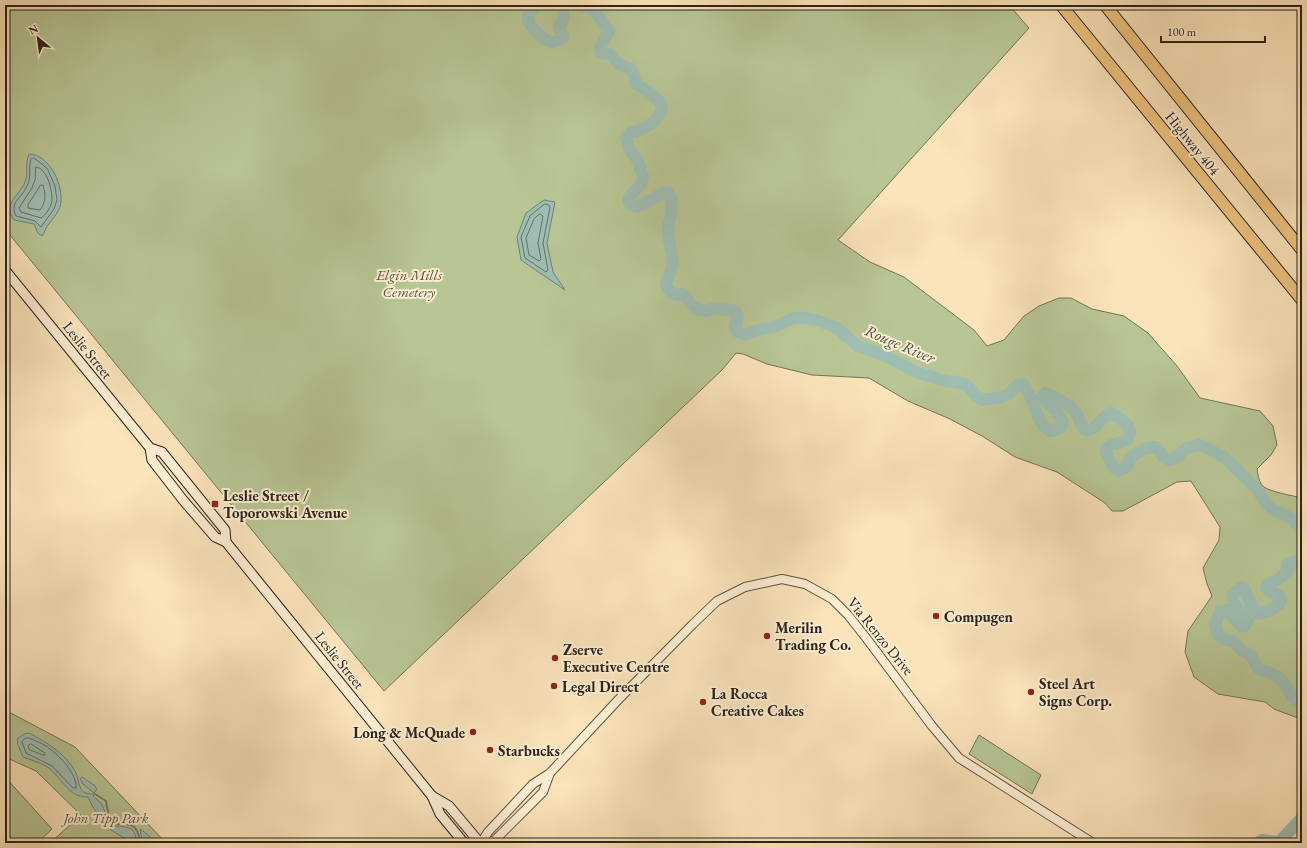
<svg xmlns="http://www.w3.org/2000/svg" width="1307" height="848" font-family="'EB Garamond',serif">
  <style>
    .green { fill: #b8c594; stroke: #727457 }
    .water { fill: #9fbeb3; stroke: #718076 }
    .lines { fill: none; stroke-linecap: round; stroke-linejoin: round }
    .shore { stroke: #657066; stroke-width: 1 }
    .stream { stroke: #718076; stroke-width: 2 }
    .river { stroke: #9fbeb3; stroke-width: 12 }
    .tertiary-casing { stroke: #5f5342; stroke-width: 10 }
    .secondary-casing { stroke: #2b231a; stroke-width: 11 }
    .motorway-casing { stroke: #2b231a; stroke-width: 13 }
    .tertiary { stroke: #fcedd2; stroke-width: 8 }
    .secondary { stroke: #fcedd2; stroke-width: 9 }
    .motorway { stroke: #eec27d; stroke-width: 11 }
    .poi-dot { fill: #8f2418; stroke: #fcedd2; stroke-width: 1.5 }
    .labels { text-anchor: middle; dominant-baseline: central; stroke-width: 4; stroke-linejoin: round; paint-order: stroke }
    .street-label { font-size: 15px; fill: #2b231a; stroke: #fcedd2 }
    .park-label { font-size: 15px; font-style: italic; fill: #55543f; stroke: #fcedd2 }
    .poi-label { font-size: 15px; font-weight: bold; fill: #2b231a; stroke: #fcedd2; text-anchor: start }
    .water-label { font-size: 16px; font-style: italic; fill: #4e5248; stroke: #fcedd2 }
  </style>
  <rect width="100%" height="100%" fill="#fbe3ba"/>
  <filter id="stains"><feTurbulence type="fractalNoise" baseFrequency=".005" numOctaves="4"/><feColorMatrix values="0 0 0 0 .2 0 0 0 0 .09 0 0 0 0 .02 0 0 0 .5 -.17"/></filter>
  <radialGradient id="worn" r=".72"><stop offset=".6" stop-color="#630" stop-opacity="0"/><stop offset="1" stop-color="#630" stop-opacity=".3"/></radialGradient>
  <g class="green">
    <path d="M5,5h1004l20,23 -191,212 32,22 34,15 70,53 13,16 17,-6 20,-24 15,-10 20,-8h12l21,11 32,7 24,17 29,33 23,32 60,13 13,15 4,19 -6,10 -14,14c1,6 2,14 7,18 7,5 30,9 38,11v220l-7,-1 -21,-8 -9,-7 -47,-8 -24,-17 -9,-25 3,-21 24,-35 -5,-12 -4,-16 16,-28 1,-13 -29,-46 -14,1 -54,29h-11l-7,-8 -48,-31 -42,-15 -33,-21 -32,-17 -42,-18 -39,-23 -57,-3 -45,-11 -24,-10 -7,-1 -14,17 -338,321 -379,-462z"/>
    <polygon points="5,710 75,747 166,843 50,843 81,815 36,771 5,757"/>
    <polygon points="979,735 1041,775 1032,794 969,754"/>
    <polygon points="5,777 52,829 37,843 5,843"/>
  </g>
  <g class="water">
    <path d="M29,154c20,1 33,28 32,47 0,9 -8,17 -13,24 -3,4 -3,7 -6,11l-4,-3 -4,-9 -20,-4c-13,-18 8,-25 12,-41 2,-9 -1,-15 3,-25z"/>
    <polygon points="544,200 555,202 547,243 553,272 565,290 521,260 517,237 526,213"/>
    <path d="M29,733c17,9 37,21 46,38 3,5 3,13 6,18 3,5 9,5 14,5l-2,2 9,8 5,14 6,8h8l11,3 3,5 2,9h-4c-8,-5 -17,-9 -25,-15 -6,-5 -17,-24 -20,-31 -19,1 -27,-19 -39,-29 -8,-5 -18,-8 -26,-11l-5,-12 -1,-6 7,-5z"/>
    <polygon points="82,777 94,785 97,789 94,793 83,784 80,779"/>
    <polygon points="140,829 147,834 155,843 145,843 142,840"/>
  </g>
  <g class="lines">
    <g class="shore">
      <path d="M34,158l13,10 8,18 2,14 -3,9 -13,18 -6,-6 -19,-5c-7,-14 6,-18 11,-30 5,-9 1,-18 4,-27z"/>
      <path d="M36,167c11,1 16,22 16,32 0,7 -6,16 -11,19l-20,-6 -2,-4 13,-20 3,-8z"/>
      <path d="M41,185h2c3,10 3,17 -3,25l-12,-2v-3z"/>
      <polygon points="545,204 549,205 550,207 543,243 548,270 546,272 525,258 521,237 530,216"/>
      <polygon points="540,214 543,216 538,243 541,259 539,261 529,255 526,238 534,219"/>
      <path d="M26,738h3c5,2 12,5 17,8 12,8 31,27 30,42h-3l-21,-22 -26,-13 -4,-11z"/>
      <polygon points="31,744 45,753 45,755 43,755 30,750 28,746"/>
    </g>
    <path class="stream" d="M95,794l11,7c1,7 2,17 7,22 3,1 4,1 7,1 16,-1 17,5 21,19"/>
    <g class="river">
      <path d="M536,5c-2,6 -10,8 -8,16 4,7 18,23 26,21 3,0 6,-3 9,-4l-4,-11 5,-9 -1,-8 4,-5"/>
      <path d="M579,5l14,4 16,22c-3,7 -11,14 -8,22l9,1 10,11 10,3 4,7 2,9 13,8 13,12c0,12 -10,21 -21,25 -6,3 -12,2 -15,9l4,13 7,8 6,18 -2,7 -10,11 -3,5 3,5 6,2 28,-15h3c8,11 1,25 0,37 -1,12 7,29 4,38 -1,6 -5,11 -6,18 6,9 6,11 17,9l9,11 7,5 8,1 7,-3 21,3 3,5 -3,11 3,5 7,3 13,-5 19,-4 16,-8h13l13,3 18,7 21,18 28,10 30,16 26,8 19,3 6,2 9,11 6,4 20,-3 7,-3 8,-9 4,-1 3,1c2,5 6,10 8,15 6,14 4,20 17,31l8,-1 5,-4 1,-4 -7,-11 -11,-10 -3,-4 3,-4c12,4 24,11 32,21 3,5 3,17 12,16 8,-1 12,-14 22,-17 9,5 30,18 13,28 -7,4 -14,1 -19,10l9,17 5,3 8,-4 3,-9 12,-8 6,-2 7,-1 3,2 5,8 6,3 11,-4 1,-4 6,-4 12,-3 4,1 21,11 34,33 4,8 8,9 5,4 16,7 11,12"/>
      <path d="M1302,567l-8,-6 -7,4 1,6 -11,9 -9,4 -2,3 2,3c7,6 13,0 13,12l-11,9 -11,3 -9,-11 -5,-14 -3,-2 -9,6c-3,12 10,18 15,28l-3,5h-4l-15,-16 -6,1 -5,14 3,10 8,5 7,1 9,10 9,4 7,14c8,3 15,3 21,9 10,7 10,22 23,25"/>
      <polyline points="1258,843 1262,840 1276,842 1280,841 1302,818"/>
    </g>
    <g class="tertiary-casing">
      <g id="tertiary">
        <polyline points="481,843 488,832 533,784 550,773 619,699 693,624 717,601 745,587 782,579 805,584 832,599 848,615 867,639 932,726 959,758 1093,843"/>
        <polyline points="484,843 495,840 543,792 550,773"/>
      </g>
    </g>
    <g class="secondary-casing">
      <g id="secondary">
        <polyline points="5,270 150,448 152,460 183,500 215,537 226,542 432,796 440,814 464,843"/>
        <polyline points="150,448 162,452 225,530 226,542"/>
        <polyline points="432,796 449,806 480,843"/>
      </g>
    </g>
    <g class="motorway-casing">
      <g id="motorway">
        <polyline points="1061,5 1302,300"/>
        <polyline points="1105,5 1302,250"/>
      </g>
    </g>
    <use href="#tertiary" class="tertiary"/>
    <use href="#secondary" class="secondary"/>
    <use href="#motorway" class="motorway"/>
  </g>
  <g class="poi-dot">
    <rect x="211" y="500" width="8" height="8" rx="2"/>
    <circle cx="936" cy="616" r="4"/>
    <circle cx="767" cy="636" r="4"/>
    <circle cx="555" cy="658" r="4"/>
    <circle cx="554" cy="686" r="4"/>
    <circle cx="1031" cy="692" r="4"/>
    <circle cx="703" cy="702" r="4"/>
    <circle cx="473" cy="732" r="4"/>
    <circle cx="490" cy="750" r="4"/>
  </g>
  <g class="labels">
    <g class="street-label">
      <text transform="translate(1193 143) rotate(51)">Highway 404</text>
      <text transform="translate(88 350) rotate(51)">Leslie Street</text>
      <text transform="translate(881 636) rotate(51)">Via Renzo Drive</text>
      <text transform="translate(340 660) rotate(51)">Leslie Street</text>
    </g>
    <g class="park-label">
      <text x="409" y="274">Elgin Mills<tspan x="409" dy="17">Cemetery</tspan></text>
      <text x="106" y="817">John Tipp Park</text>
    </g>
    <g class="poi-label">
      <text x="223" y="495">Leslie Street /<tspan x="223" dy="17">Toporowski Avenue</tspan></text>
      <text x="944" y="616">Compugen</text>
      <text x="775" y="627">Merilin<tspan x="775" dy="17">Trading Co.</tspan></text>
      <text x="563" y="649">Zserve<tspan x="563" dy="17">Executive Centre</tspan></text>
      <text x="1039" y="683">Steel Art<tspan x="1039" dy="17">Signs Corp.</tspan></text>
      <text x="562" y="686">Legal Direct</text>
      <text x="711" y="693">La Rocca<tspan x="711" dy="17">Creative Cakes</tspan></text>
      <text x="465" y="732" text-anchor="end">Long &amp; McQuade</text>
      <text x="498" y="750">Starbucks</text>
    </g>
    <g class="water-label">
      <text transform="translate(900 344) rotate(23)">Rouge River</text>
    </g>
  </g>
  <rect width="1307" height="848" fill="none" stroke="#fbe3ba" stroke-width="20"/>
  <rect x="6" y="6" width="1295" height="836" fill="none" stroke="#2b231a" stroke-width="2"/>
  <rect x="10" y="10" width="1287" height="828" fill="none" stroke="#2b231a"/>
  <g transform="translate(38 38) rotate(331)" stroke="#fcedd2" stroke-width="3" paint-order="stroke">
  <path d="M0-3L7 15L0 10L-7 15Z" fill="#2b231a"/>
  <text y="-6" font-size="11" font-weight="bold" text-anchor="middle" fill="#2b231a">N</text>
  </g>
  <path d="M1161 36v6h104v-6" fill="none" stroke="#2b231a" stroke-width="2"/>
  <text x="1167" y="36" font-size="12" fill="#2b231a" stroke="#fcedd2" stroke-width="3" paint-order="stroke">100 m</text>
  <rect width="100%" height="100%" filter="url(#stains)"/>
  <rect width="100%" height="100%" fill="url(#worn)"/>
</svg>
